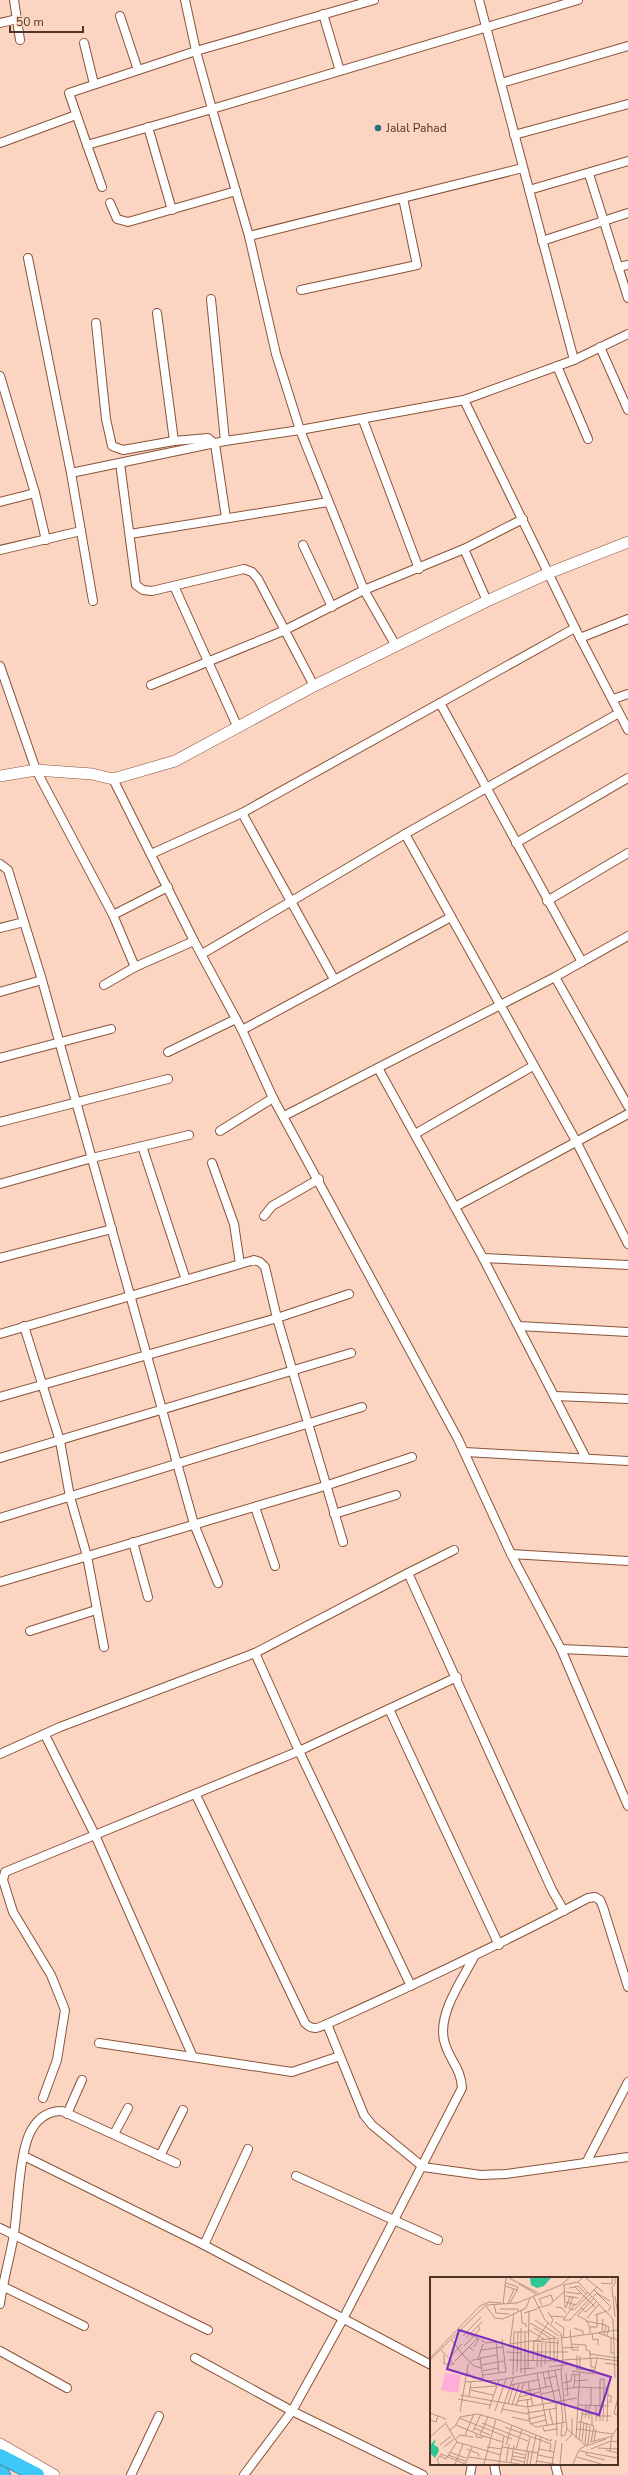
<svg xmlns="http://www.w3.org/2000/svg" width="628" height="2475" font-family="'Nunito Sans',sans-serif">
  <style>
    .lines { fill: none; stroke-linecap: round; stroke-linejoin: round }
    .street-casing { stroke: #8a5338; stroke-width: 10 }
    .secondary-casing { stroke: #8a5338; stroke-width: 12 }
    .highway-casing { stroke: #4394af; stroke-width: 16 }
    .street { stroke: #fff; stroke-width: 8 }
    .secondary { stroke: #fff; stroke-width: 11 }
    .highway { stroke: #3dc8f8; stroke-width: 14 }
    .poi-dot { fill: #306d84; stroke: #fcd4c2; stroke-width: 1.5 }
    .labels { text-anchor: middle; dominant-baseline: central; stroke-width: 3; stroke-linejoin: round; paint-order: stroke }
    .poi-label { font-size: 12px; fill: #4e3428; stroke: #fcd4c2; text-anchor: start }
    .inset-road { fill: none; stroke: #b69484; stroke-width: 1 }
    .view { fill: #7b2cbf; fill-opacity: 0.15; stroke: #7b2cbf; stroke-width: 2 }
    .inset-edge { fill: none; stroke: #4e3428; stroke-width: 2 }
  </style>
  <rect width="100%" height="100%" fill="#fcd4c2"/>
  <g class="lines">
    <g class="street-casing">
      <g id="street">
        <polyline points="14,0 20,40"/>
        <polyline points="185,0 196,51 212,109 87,145 69,93 196,51 374,0"/>
        <polyline points="479,0 574,360"/>
        <polyline points="323,14 340,71"/>
        <polyline points="120,16 138,70"/>
        <polyline points="0,23 17,19"/>
        <polyline points="84,43 94,84"/>
        <polyline points="501,83 628,46"/>
        <polyline points="148,127 172,210"/>
        <polyline points="514,135 628,104"/>
        <polyline points="0,143 76,115"/>
        <polyline points="87,145 102,187"/>
        <polyline points="589,174 628,298"/>
        <polyline points="529,190 628,161"/>
        <polyline points="110,203 117,219 128,222 236,191"/>
        <polyline points="249,236 523,168"/>
        <polyline points="542,241 628,213"/>
        <polyline points="28,258 71,473 93,601"/>
        <polyline points="618,267 628,265"/>
        <polyline points="301,290 417,265 403,198"/>
        <polyline points="211,299 225,441"/>
        <polyline points="157,313 174,441 208,438 215,444 226,518"/>
        <polyline points="96,323 106,419 112,446 123,450 174,441"/>
        <polyline points="600,347 628,410"/>
        <polyline points="557,366 588,439"/>
        <polyline points="0,376 35,493 46,540"/>
        <polyline points="464,400 575,628 628,730"/>
        <polyline points="363,420 419,569"/>
        <polyline points="120,463 136,585 143,590 152,591 244,569 252,572 258,579 314,686"/>
        <polyline points="71,473 225,441 300,430 276,354 249,236 212,109 578,0"/>
        <polyline points="0,502 35,493"/>
        <polyline points="130,534 328,502"/>
        <polyline points="303,545 332,607"/>
        <polyline points="464,549 523,519"/>
        <polyline points="0,550 81,531"/>
        <polyline points="174,586 238,728"/>
        <polyline points="580,638 628,619"/>
        <polyline points="396,646 364,590 300,430 464,400 574,360 628,334"/>
        <polyline points="0,666 36,770 113,915 135,967"/>
        <polyline points="151,685 283,631 364,590 464,549 487,601"/>
        <polyline points="613,699 628,694"/>
        <polyline points="440,703 582,962"/>
        <polyline points="113,779 194,941 242,1030 273,1098 458,1439 511,1554 561,1649 628,1806"/>
        <polyline points="242,813 334,979"/>
        <polyline points="405,834 576,1141 628,1244"/>
        <polyline points="516,843 628,778"/>
        <polyline points="151,854 242,813 575,628"/>
        <polyline points="0,864 8,870 42,980 194,1524 218,1583"/>
        <polyline points="547,901 628,853"/>
        <polyline points="113,915 168,887"/>
        <polyline points="0,928 24,922"/>
        <polyline points="202,954 405,834 619,713"/>
        <polyline points="555,977 628,1106"/>
        <polyline points="104,985 135,967 194,941"/>
        <polyline points="0,992 42,980"/>
        <polyline points="242,1030 451,917"/>
        <polyline points="168,1052 236,1019"/>
        <polyline points="0,1058 111,1029"/>
        <polyline points="378,1068 483,1258 586,1458"/>
        <polyline points="284,1116 555,977 628,936"/>
        <polyline points="0,1122 168,1079"/>
        <polyline points="220,1131 273,1098"/>
        <polyline points="415,1134 533,1066"/>
        <polyline points="142,1146 186,1280"/>
        <polyline points="212,1163 234,1224 240,1264"/>
        <polyline points="0,1184 92,1158 189,1135"/>
        <polyline points="455,1207 628,1114"/>
        <polyline points="264,1216 272,1206 319,1179"/>
        <polyline points="0,1258 112,1229"/>
        <polyline points="483,1258 628,1265"/>
        <polyline points="24,1326 60,1441 70,1497 87,1556 104,1647"/>
        <polyline points="519,1326 628,1332"/>
        <polyline points="0,1334 254,1260 260,1262 265,1267 277,1318 343,1542"/>
        <polyline points="555,1396 628,1399"/>
        <polyline points="0,1397 277,1318 349,1294"/>
        <polyline points="465,1452 628,1461"/>
        <polyline points="0,1458 351,1353"/>
        <polyline points="255,1507 275,1566"/>
        <polyline points="334,1514 396,1495"/>
        <polyline points="0,1518 362,1407"/>
        <polyline points="133,1542 148,1597"/>
        <polyline points="511,1554 628,1561"/>
        <polyline points="408,1573 454,1550"/>
        <polyline points="0,1582 325,1486 412,1457"/>
        <polyline points="30,1631 96,1610"/>
        <polyline points="561,1649 628,1652"/>
        <polyline points="255,1653 299,1751 411,1986"/>
        <polyline points="389,1709 499,1945"/>
        <polyline points="45,1735 95,1835 193,2057"/>
        <polyline points="0,1754 60,1727 255,1653 408,1573 552,1890 564,1911"/>
        <path d="M196,1795l109,228c8,8 13,5 22,1 89,-40 176,-81 261,-126l7,-1 5,3 3,7 25,80"/>
        <polyline points="327,2024 364,2115 372,2125 423,2167 481,2175 506,2174 628,2157"/>
        <polyline points="99,2043 292,2072 340,2056"/>
        <polyline points="43,2098 57,2060 65,2010 51,1975 13,1912 3,1880 5,1872 299,1751 457,1677"/>
        <polyline points="67,2114 82,2080"/>
        <polyline points="114,2134 128,2108"/>
        <polyline points="248,2149 204,2245 431,2365"/>
        <polyline points="24,2156 204,2245"/>
        <polyline points="160,2156 183,2110"/>
        <polyline points="586,2163 628,2082"/>
        <polyline points="296,2176 438,2240"/>
        <polyline points="0,2228 208,2330"/>
        <polyline points="0,2285 84,2326"/>
        <path d="M0,2304c3,-24 10,-46 14,-70 4,-26 5,-85 18,-105 7,-12 17,-18 30,-18l114,52"/>
        <polyline points="0,2351 67,2388"/>
        <polyline points="195,2358 292,2411 423,2475"/>
        <polyline points="494,2464 496,2475"/>
        <polyline points="555,2464 558,2475"/>
        <polyline points="131,2475 159,2416"/>
        <path d="M244,2475l48,-64 51,-92 119,-231c-1,-21 -14,-29 -18,-48 -6,-27 18,-60 30,-83"/>
        <polyline points="470,2475 472,2464"/>
      </g>
    </g>
    <g class="secondary-casing">
      <g id="secondary">
        <polyline points="0,776 36,770 92,774 113,779 175,761 314,686 487,601 549,573 628,542"/>
        <polyline points="0,2444 54,2475"/>
      </g>
    </g>
    <g class="highway-casing">
      <g id="highway">
        <polyline points="0,2456 37,2475"/>
        <polyline points="0,2473 3,2475"/>
      </g>
    </g>
    <use href="#street" class="street"/>
    <use href="#secondary" class="secondary"/>
    <use href="#highway" class="highway"/>
  </g>
  <circle class="poi-dot" cx="378" cy="128" r="4"/>
  <g class="labels">
    <g class="poi-label">
      <text x="386" y="128">Jalal Pahad</text>
    </g>
  </g>
  <g transform="translate(430 2277)">
    <rect width="188" height="188" fill="#fcd4c2"/>
    <path d="M15,96l16,2 -3,18 -17,-3z" fill="#feaed9"/>
    <path d="M100,1h21l-7,8 -7,2 -6,-3zM6,162l-2,6 4,2 1,4 -4,7 -5,-5v-8z" fill="#31c696"/>
    <path class="inset-road" d="M79,1l29,15M156,1l17,14M148,5l35,37 2,59M171,6l11,1v-6M89,7l17,10M133,8l15,-3 4,-4M134,8l1,23M75,9l12,4 1,-3 -12,-4M145,10l3,-1 8,8M139,11l6,-1 21,21M164,13l17,17 -3,4M136,15l15,2M103,19l12,24 16,14 2,22 -2,17 6,56 19,17 20,-7M136,19l12,2M185,19l3,19M163,20l4,-4 13,8M136,25l10,3 12,-13M78,26l6,-14M80,26l7,-13M64,27l2,9 13,1M73,27l3,-26M55,28l10,13 8,1 23,-11 4,-10M112,28l-3,-6 12,-4 2,6M144,28l-11,15h7l22,-24M126,30l6,1 4,5M107,31l12,-3 16,-14M136,31l4,-12M151,31l5,4 11,-11M70,32h18v2M139,32l4,-13M91,33l1,13 4,1v3M140,33l5,-1 22,-22M118,35l5,8 -2,4M84,36l-4,31 21,-3 28,2M94,36l13,-4M165,38l12,-4M121,39l13,1M147,39l17,-18M148,39l8,4 4,7M185,40l-3,-30 3,-3v-6M157,41l12,-14M105,43l24,16M156,44l20,4 -2,10M125,45l9,6 -1,10M100,46l26,15M176,49l3,1 -2,9M104,51l16,10v23M144,51l9,3v3M31,53l18,9 -5,8M99,53l15,9M140,53l2,20h7M172,55l1,-13M160,56v-6h7v-12M162,56l1,7 5,-1v6M168,56l20,7M33,59l18,-19M181,60v16h3M36,61l16,-16M132,61l56,-8M21,62l11,15 12,12 7,2M51,63l5,3 10,-1 3,31M102,64l24,-3M106,64l12,-18M141,67l15,1v5l4,1v3M34,69l16,-17 -2,-3M39,70l9,-9M133,71l16,-1M11,73l13,14M51,73l22,-3M77,75l15,1M99,75h39M14,78v9h10M20,80l12,-13M0,81l50,-52 9,-4 12,1M48,82l5,-15M160,82v-5l28,4M161,82v8h5M0,83l56,-55 31,-2 44,-18 8,-7M79,83l48,1 1,-23M103,83l1,-18M133,83l34,-2 21,3M25,84l14,-14 5,4M124,84v-23M175,86l13,2M115,87l1,-21M51,88l23,-4M107,90l1,-24M111,90l1,-24M119,90l22,-3M98,91l1,-57M90,92l15,-1M147,92l18,1 2,-12M150,92v-13M125,93l6,30M147,93v-15M52,94l16,-3M118,94l7,30M142,94l22,3M37,95l6,6h10l-3,-20 17,-3M87,95l1,-40M113,95l3,15M150,95l-1,15 21,1v33M91,96v-45M107,96l10,53M95,97v-42M53,98l23,-3 -4,-33M83,98l1,-43h15M114,102l12,-3M145,104l13,-1M35,105l34,-2 62,-11M98,105l5,24M133,106l8,-2 1,-7 8,1M80,108l28,-5M144,110l1,-12M40,111l26,-2M134,112l15,-2 -3,51M40,113l23,5M91,115l31,-6M111,117l18,-4M30,118l67,12 50,-9M135,118h3l-2,-22M39,119l2,-14M89,120l21,-5M28,122l32,6M97,123l3,23 6,4 31,-5M131,123l2,23M88,124l13,-2M126,124l1,35M187,124l-3,13 4,1M177,125h4v-6l-3,-1M78,127l6,-20M82,128l7,-21M148,128l31,1M86,129l8,-23M161,129v-18M59,132l10,-29M72,132l26,5M119,132l4,16M153,133l-2,12 13,4 -3,16M65,134l11,-32M30,135l8,-47 5,-5 7,-1M0,136l16,6M71,136l12,-35M97,136l30,-5M151,137h5v-9M166,139h15M82,140l17,4M29,141l53,21M155,141l1,-4h6v12M98,142l17,-4M159,142v-13M0,143l6,2 2,-7M166,144v-15M173,144l1,-33v-9h-4v9h9M148,145h3l-2,18M177,145l1,-34M52,146l46,18M132,146l-1,13 4,-1 2,-6M16,147l11,18 44,13M100,147l16,-4M26,148l4,-8 17,-3 22,6 52,21 1,-2M75,150l46,17 -1,7M113,150l1,4 14,-2M44,151l16,7M147,152l36,5M19,154l7,-6 24,10 8,-18M43,154l8,-17M46,156v4l6,1 1,-2M35,158l9,-21M50,158l23,7M0,160l17,-15M176,161l6,-2 6,-9M25,163l5,-5 13,2M136,164l6,-7v-16M152,164l2,-18M164,164l2,-12M160,165l16,-4M158,166l2,-17M155,167l2,-21M10,168l11,-9M76,168l6,-20M14,170l10,-8M57,170l15,2M72,170l36,6M168,171l20,1M37,172l12,5 -1,3M86,172l6,-20M109,172l15,3M161,172l20,-8 1,-5M176,173l12,3M150,174l37,7M19,175l17,6M83,175l12,3M180,175l1,-11 7,1M157,176l-1,2 19,5M18,178l17,6M108,178l15,3M10,179l6,3 11,-17M82,179l13,2M38,180l52,7M147,180l24,7M82,182l12,3M106,184l19,3M76,185l3,-18M81,186l3,-18M9,187l-2,-4 4,-6 24,10M25,187l8,-20M35,187l7,-17M54,187l12,-45M69,187l5,-28M94,187l6,-27M97,187l2,-13M100,187l6,-29M106,187l5,-27M122,187l4,-24M130,187l2,-21M143,187l6,-14 10,-7"/>
    <path class="view" d="M29,53l152,47 -12,38 -152,-46z"/>
    <rect width="188" height="188" class="inset-edge"/>
  </g>
  <path d="M10 26v6h73v-6" fill="none" stroke="#4e3428" stroke-width="2"/>
  <text x="16" y="26" font-size="12" fill="#4e3428" stroke="#fcd4c2" stroke-width="3" paint-order="stroke">50 m</text>
</svg>
